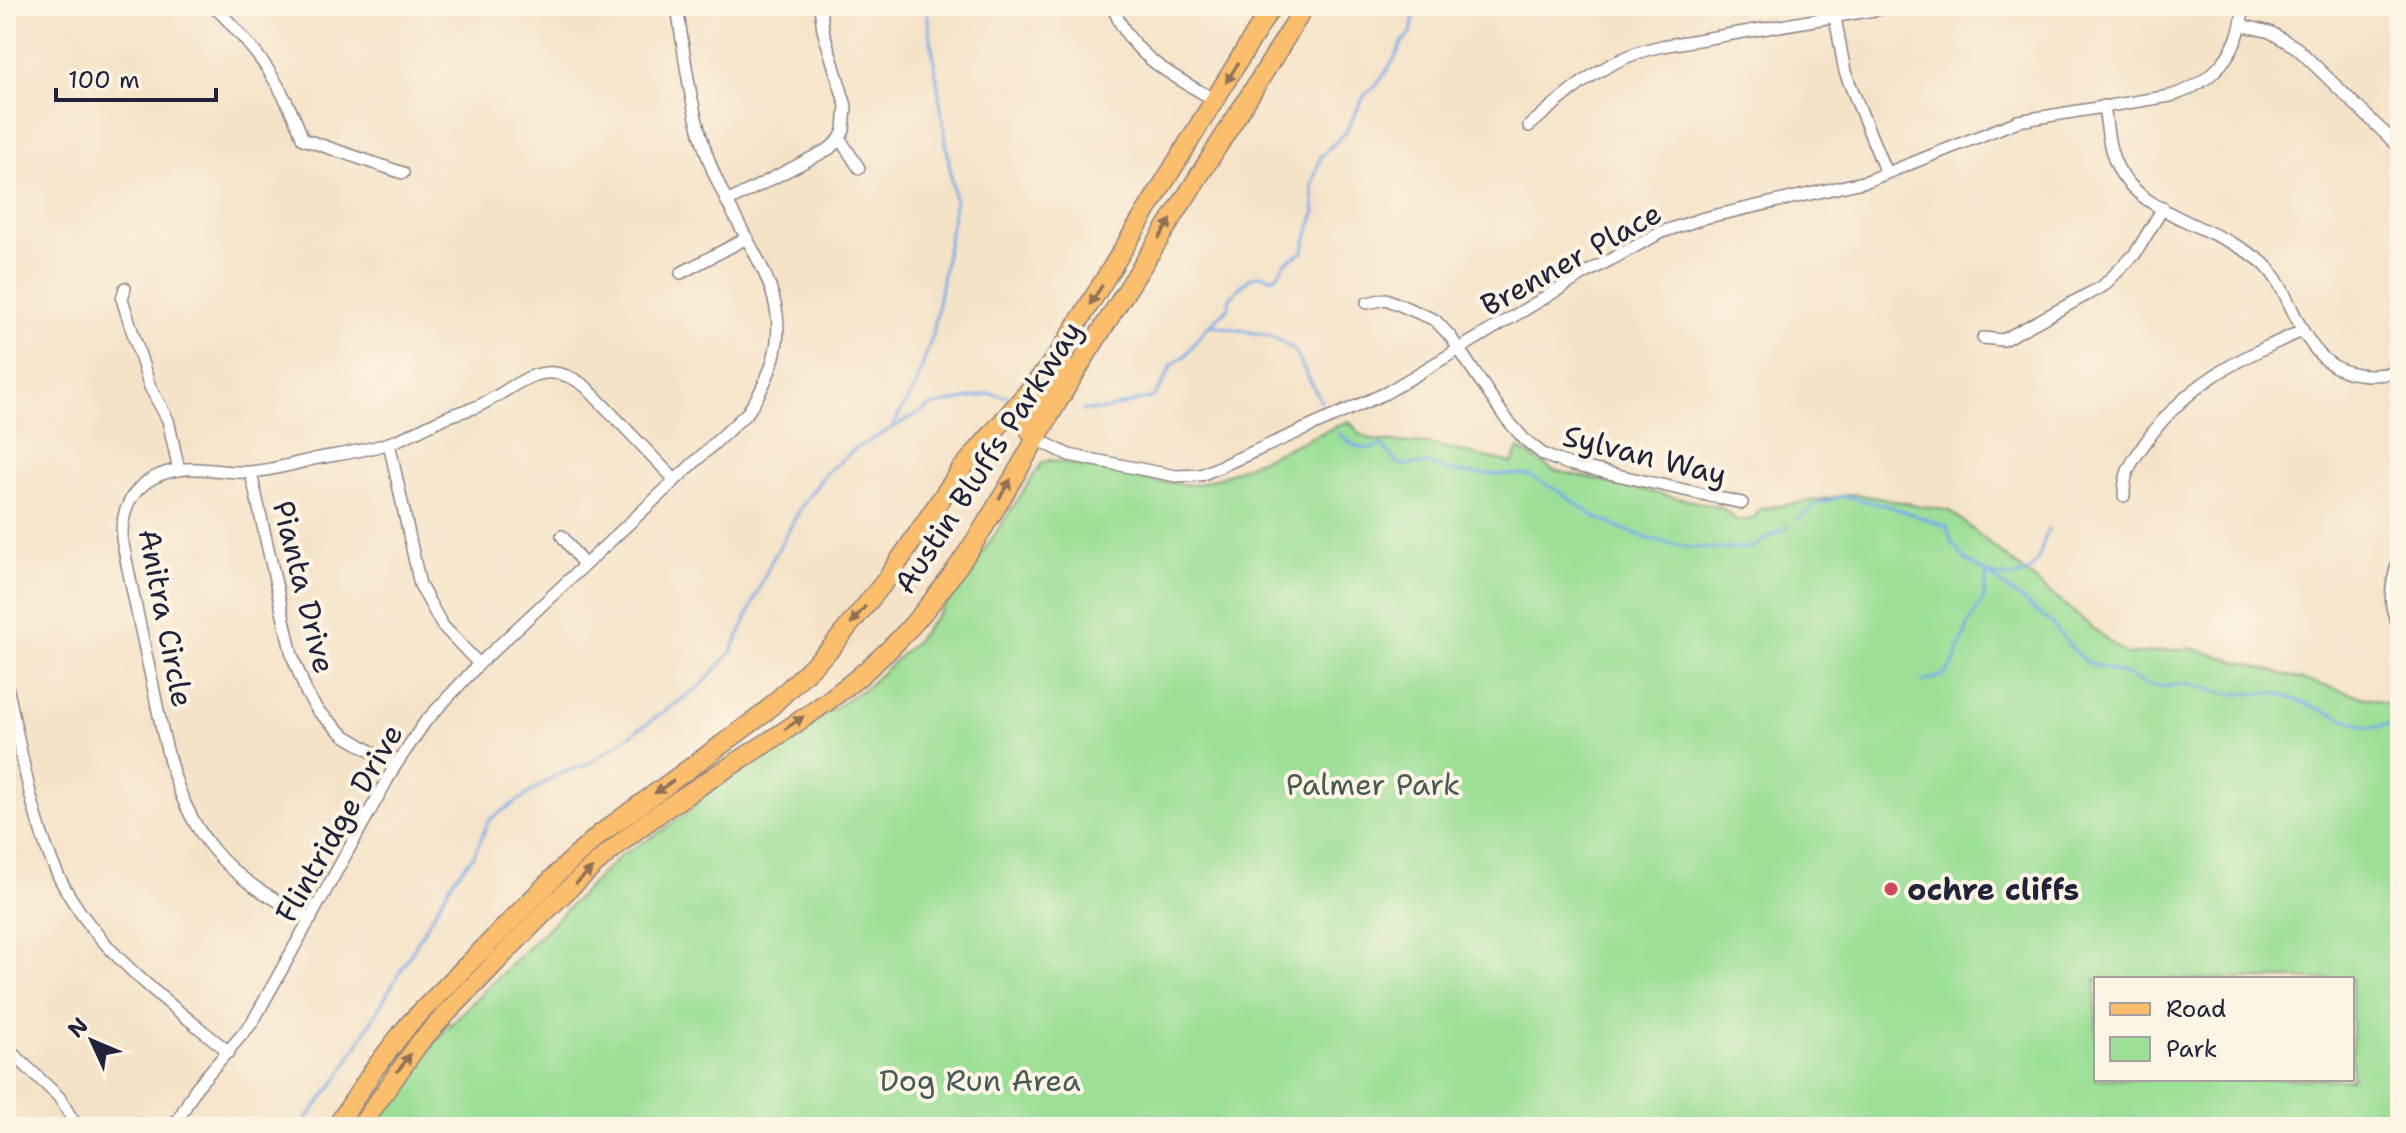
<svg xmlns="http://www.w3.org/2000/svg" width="2406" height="1133" font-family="'Shantell Sans',sans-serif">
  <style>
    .green { fill: #9cdf96; stroke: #5f8068; stroke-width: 2; fill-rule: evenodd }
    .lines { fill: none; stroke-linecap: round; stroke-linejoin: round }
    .stream { stroke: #7aace6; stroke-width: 3 }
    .minor-casing { stroke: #8c8282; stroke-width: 14 }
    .primary-casing { stroke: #8c8282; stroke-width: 21 }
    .minor { stroke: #fff; stroke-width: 11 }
    .primary { stroke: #fabe6d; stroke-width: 18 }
    .oneway { fill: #8e7054 }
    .poi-dot { fill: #d1495b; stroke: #fcf5e5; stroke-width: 3 }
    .labels { text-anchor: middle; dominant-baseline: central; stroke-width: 8; stroke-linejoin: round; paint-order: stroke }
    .street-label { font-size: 30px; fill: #22223b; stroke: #fcf5e5 }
    .park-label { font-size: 30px; fill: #475b56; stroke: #fcf5e5 }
    .poi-label { font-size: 30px; font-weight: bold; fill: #22223b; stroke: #fcf5e5; text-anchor: start }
  </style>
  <rect width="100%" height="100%" fill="#fcf5e5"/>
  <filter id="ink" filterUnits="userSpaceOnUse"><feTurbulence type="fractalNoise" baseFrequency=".0125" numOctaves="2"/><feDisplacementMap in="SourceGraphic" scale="16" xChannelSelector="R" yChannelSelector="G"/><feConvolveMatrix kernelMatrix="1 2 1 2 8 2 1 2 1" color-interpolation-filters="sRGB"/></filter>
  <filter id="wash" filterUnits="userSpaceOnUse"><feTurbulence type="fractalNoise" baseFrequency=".006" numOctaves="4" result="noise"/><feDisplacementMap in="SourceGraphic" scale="32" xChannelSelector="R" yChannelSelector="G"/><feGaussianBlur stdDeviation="1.8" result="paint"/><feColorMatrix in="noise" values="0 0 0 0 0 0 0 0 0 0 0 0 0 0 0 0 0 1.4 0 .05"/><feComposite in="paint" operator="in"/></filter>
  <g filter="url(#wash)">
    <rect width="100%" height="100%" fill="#f5e3c8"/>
    <path class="green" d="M1349,421l12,14 15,6 52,3 84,19 7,-14 34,21 169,38 15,13 16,-2 7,-10 95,-15 95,17 176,144 64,-7 210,59v420h-2025l36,-56 31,-38 178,-177 45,-27 26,-19 9,-12 169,-113 47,-44 43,-53 83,-125 8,-3 109,22 36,3 28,-9zM2096,979h256v100h-256z"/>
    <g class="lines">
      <g class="stream">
        <polyline points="1212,325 1271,336 1293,349 1321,401"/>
        <polyline points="1082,410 1103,410 1153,397 1160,389 1172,365 1185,356 1203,332 1228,308 1230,298 1241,286 1252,277 1263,275 1272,278 1277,275 1286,262 1303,252 1315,212 1312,184 1321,156 1345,133 1366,93 1377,85 1394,60 1402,43 1411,33 1416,6"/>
        <polyline points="893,425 915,387 933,334 955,203 926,6"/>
        <path d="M1338,433c15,13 25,21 44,12l17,20 30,-1 21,7 24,3 54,1 34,18 33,24 23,10 31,12 42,9h60l38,-22"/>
        <polyline points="1798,519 1817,504 1843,496 1892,507 1947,527 1952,543 1967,561 1990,575 2051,623 2078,655 2088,663 2128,675 2147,685 2166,687 2185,683 2229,694 2277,693 2369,728 2400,723"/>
        <path d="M1992,575c43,9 44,-11 56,-46"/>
        <polyline points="1923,682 1944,675 1953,665 1969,623 1984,598 1987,573"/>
        <polyline points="300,1127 339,1077 455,877 474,855 489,820 558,774 589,764 701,686 732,651 771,562 802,506 825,474 855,449 931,406 990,394 1008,396"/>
      </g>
    </g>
  </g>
  <g filter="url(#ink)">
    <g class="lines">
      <g class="minor-casing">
        <g id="minor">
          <path d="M210,6l10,6c41,44 61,70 83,127l100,34"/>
          <path d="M1113,6c16,49 60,70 102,94"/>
          <polyline points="1833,6 1845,72 1886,173"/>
          <polyline points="2241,25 2270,32 2297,48 2400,148"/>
          <path d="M2104,106c3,19 4,42 13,60 24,50 104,62 146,97 12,11 19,26 26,40 26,56 45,81 111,69"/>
          <path d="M1529,126c41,-35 78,-69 133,-80l235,-40"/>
          <polyline points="840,139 859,168"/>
          <polyline points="727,202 829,149 840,139 844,130 846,106 823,30 820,6"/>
          <polyline points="681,273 747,238"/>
          <polyline points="125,288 122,299 150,387 168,420 179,470"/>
          <polyline points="1367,303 1386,299 1435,320 1450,336 1504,416 1524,439 1544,455 1568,464 1742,503"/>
          <polyline points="1983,338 2003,340 2103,286 2135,254 2163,208"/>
          <path d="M1035,438l34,17 107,21 25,-1 185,-82 198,-119 78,-42 42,-14 163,-37 151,-60 152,-25c42,-12 72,-45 73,-90"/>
          <polyline points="389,443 420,585 442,625 479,664"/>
          <polyline points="251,473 292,655 307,694 318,711 344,735 395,766"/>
          <path d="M2124,496c0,-24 6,-31 19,-50 42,-62 93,-86 159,-115"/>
          <polyline points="562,536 584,565"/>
          <path d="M2400,552c-6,25 -16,52 0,74"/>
          <path d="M6,682c13,56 21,113 41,167 32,90 111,145 182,203"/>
          <path d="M311,919c-36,-19 -73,-38 -99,-71 -40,-49 -48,-111 -61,-171 -10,-46 -20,-92 -29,-138 -1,-25 8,-49 31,-61 34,-18 62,-4 96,-6 21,-1 44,-8 65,-13 26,-5 53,-8 78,-17 26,-9 43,-23 72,-31 44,-11 72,-62 121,-25l90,94"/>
          <polyline points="6,1047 59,1097 77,1127"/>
          <polyline points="118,1127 133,1124 163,1127"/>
          <path d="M167,1127l11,-7 18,-32 56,-65 143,-257 30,-44 54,-58 269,-252c70,-105 0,-150 -37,-246 -20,-51 -26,-106 -34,-160"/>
        </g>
      </g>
      <g class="primary-casing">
        <g id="primary">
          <polyline points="1035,438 1028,428 1030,420 1062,367 1062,360"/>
          <polyline points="336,1127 375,1068 409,1024 560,871 600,834 762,715 831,648 886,580 960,471 1043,374 1062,349 1272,6"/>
          <path d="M360,1127l60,-85 26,-28c62,-63 129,-139 200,-191 86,-64 187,-111 260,-191 68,-74 114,-169 166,-254 77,-125 157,-247 233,-372"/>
        </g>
      </g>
      <use href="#minor" class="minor"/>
      <use href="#primary" class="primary"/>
    </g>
    <defs><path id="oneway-solid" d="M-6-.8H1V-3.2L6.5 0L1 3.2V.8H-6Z" transform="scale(2)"/></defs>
    <g class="oneway">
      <use href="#oneway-solid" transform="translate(1232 73) rotate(121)"/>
      <use href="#oneway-solid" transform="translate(1165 229) rotate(-57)"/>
      <use href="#oneway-solid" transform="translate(1096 295) rotate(123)"/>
      <use href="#oneway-solid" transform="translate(1005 489) rotate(-59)"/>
      <use href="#oneway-solid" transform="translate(858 615) rotate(130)"/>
      <use href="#oneway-solid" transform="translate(794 723) rotate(-34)"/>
      <use href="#oneway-solid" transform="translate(664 787) rotate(146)"/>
      <use href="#oneway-solid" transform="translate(584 876) rotate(-44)"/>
      <use href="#oneway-solid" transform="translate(404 1063) rotate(-53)"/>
    </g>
  </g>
  <circle class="poi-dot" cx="1891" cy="889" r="8"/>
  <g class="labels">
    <g class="street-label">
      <text transform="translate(1571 259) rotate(-29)">Brenner Place</text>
      <text transform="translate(1645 455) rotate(14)">Sylvan Way</text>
      <text transform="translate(988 457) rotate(-57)">Austin Bluffs Parkway</text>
      <text transform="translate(304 587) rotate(76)">Pianta Drive</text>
      <text transform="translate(166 618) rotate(79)">Anitra Circle</text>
      <text transform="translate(339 823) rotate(-60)">Flintridge Drive</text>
    </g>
    <g class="park-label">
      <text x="1373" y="784">Palmer Park</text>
      <text x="980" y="1080">Dog Run Area</text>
    </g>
    <g class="poi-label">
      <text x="1907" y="889">ochre cliffs</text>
    </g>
  </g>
  <rect width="2406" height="1133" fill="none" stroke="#fcf5e5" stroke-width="32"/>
  <rect x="2094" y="977" width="260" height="104" fill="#fcf5e5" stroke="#a5a1a1" stroke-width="2"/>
  <rect x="2110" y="1003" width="40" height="12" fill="#fabe6d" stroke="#a5a1a1" stroke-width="2"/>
  <text x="2166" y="1017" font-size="24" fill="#22223b">Road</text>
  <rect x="2110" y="1037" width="40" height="24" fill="#9cdf96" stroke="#a5a1a1" stroke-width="2"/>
  <text x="2166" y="1057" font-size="24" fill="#22223b">Park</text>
  <g transform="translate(92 1041) rotate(314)" stroke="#fcf5e5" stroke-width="6" paint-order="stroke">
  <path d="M0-6L14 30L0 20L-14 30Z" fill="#22223b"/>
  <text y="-12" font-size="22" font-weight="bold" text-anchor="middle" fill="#22223b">N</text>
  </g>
  <path d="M56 88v12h160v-12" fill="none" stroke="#22223b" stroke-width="4"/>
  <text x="68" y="88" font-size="24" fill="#22223b" stroke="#fcf5e5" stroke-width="6" paint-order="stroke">100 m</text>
</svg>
